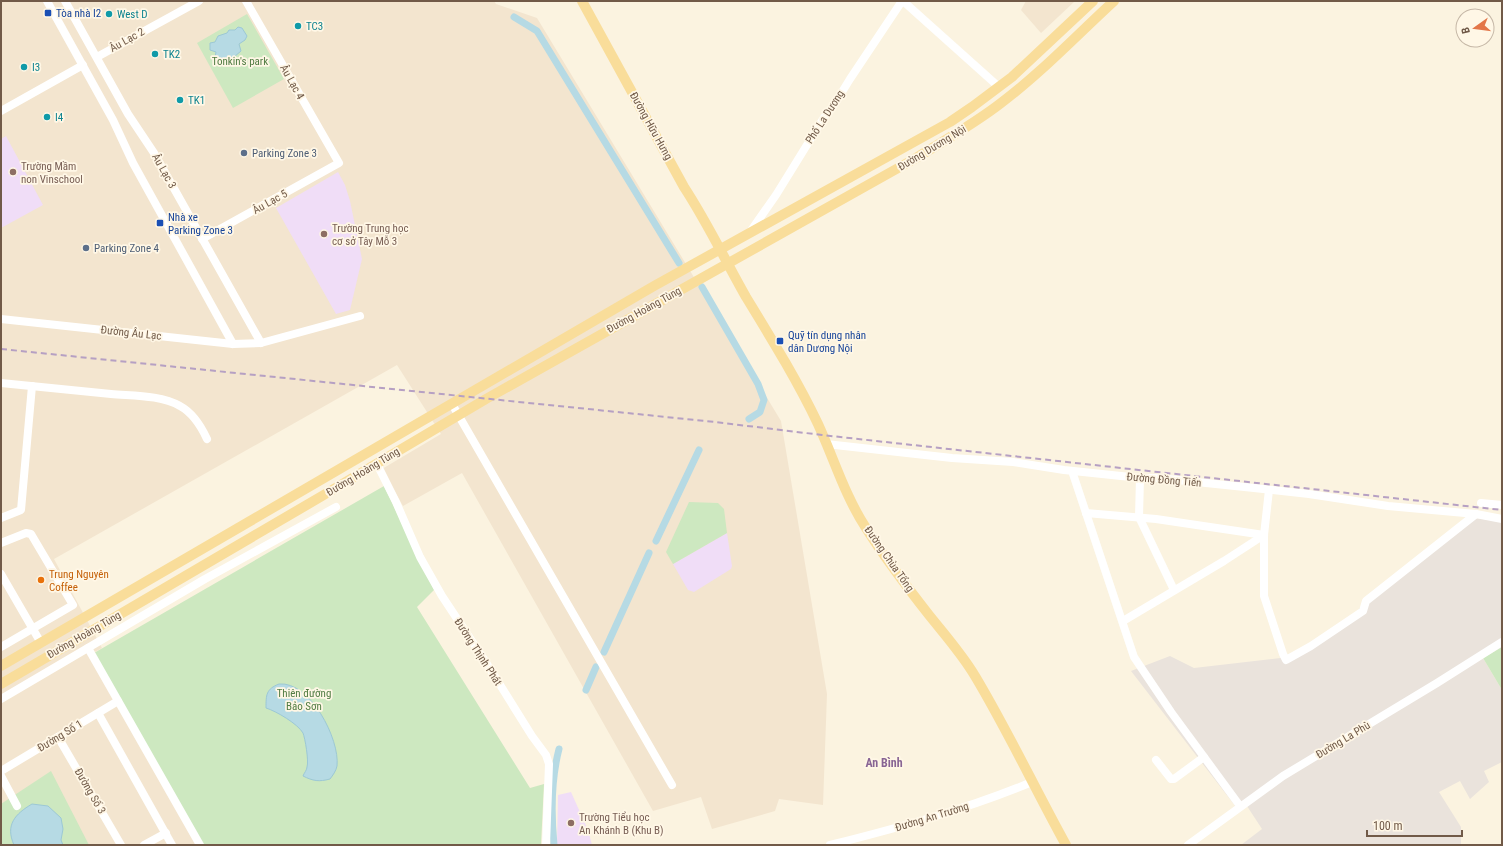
<svg xmlns="http://www.w3.org/2000/svg" width="1503" height="846" font-family="'Roboto Condensed',sans-serif">
  <style>
    .residential { fill: #f3e5cf }
    .industrial { fill: #eae3dc }
    .education { fill: #f0ddf7 }
    .green { fill: #cde8c0 }
    .water { fill: #b6dae4; stroke: #9cc8d5 }
    .lines { fill: none; stroke-linecap: round; stroke-linejoin: round }
    .canal { stroke: #b6dae4; stroke-width: 7 }
    .minor { stroke: #fff; stroke-width: 8 }
    .major { stroke: #f9dd9a; stroke-width: 10 }
    .rail { stroke: #b6a0c3; stroke-width: 2; stroke-dasharray: 6 4; stroke-linecap: butt }
    .transit-dot { fill: #1a4fb4; stroke: #fff7e6; stroke-width: 1.5 }
    .culture-dot { fill: #0f9aa8; stroke: #fff7e6; stroke-width: 1.5 }
    .service-dot { fill: #5c6f8a; stroke: #fff7e6; stroke-width: 1.5 }
    .education-dot { fill: #8d6e63; stroke: #fff7e6; stroke-width: 1.5 }
    .food-dot { fill: #e8710a; stroke: #fff7e6; stroke-width: 1.5 }
    .labels { text-anchor: middle; dominant-baseline: central; stroke-width: 3.5; stroke-linejoin: round; paint-order: stroke }
    .transit-label { font-size: 11px; fill: #164399; stroke: #fff7e6; text-anchor: start }
    .culture-label { font-size: 11px; fill: #0d838f; stroke: #fff7e6; text-anchor: start }
    .street-label { font-size: 11px; fill: #715a48; stroke: #fff7e6 }
    .park-label { font-size: 11px; fill: #517c43; stroke: #fff7e6 }
    .service-label { font-size: 11px; fill: #4e5e75; stroke: #fff7e6; text-anchor: start }
    .education-label { font-size: 11px; fill: #785e54; stroke: #fff7e6; text-anchor: start }
    .food-label { font-size: 11px; fill: #c56008; stroke: #fff7e6; text-anchor: start }
    .neighbourhood-label { font-size: 12px; font-weight: bold; fill: #886494; stroke: #fff7e6 }
  </style>
  <rect width="100%" height="100%" fill="#fbf3e0"/>
  <g class="residential">
    <polygon points="1,1 494,1 496,4 537,18 781,421 827,694 823,805 779,799 775,811 712,829 701,797 653,811 462,473 403,506 382,469 441,434 397,365 54,559 102,648 95,652 202,845 1,845"/>
    <polygon points="1026,1 1075,1 1041,33 1021,10"/>
  </g>
  <polygon class="industrial" points="1473,518 1502,521 1502,647 1483,658 1502,690 1502,762 1484,771 1489,782 1470,799 1460,781 1439,792 1461,827 1461,845 1241,845 1262,829 1245,803 1236,807 1131,671 1170,656 1194,668 1289,657 1357,612 1368,596"/>
  <g class="education">
    <polygon points="6,136 43,205 1,228 1,139"/>
    <polygon points="338,172 345,185 350,201 362,259 350,310 336,314 276,208"/>
    <polygon points="727,533 732,566 731,569 694,592 688,590 673,564"/>
    <polygon points="571,792 588,830 592,845 557,845 558,795"/>
  </g>
  <g class="green">
    <polygon points="247,14 284,79 233,108 197,43"/>
    <polygon points="384,486 434,590 417,607 530,788 544,784 541,845 202,845 94,653"/>
    <polygon points="689,502 718,503 724,509 727,533 673,564 666,552"/>
    <polygon points="1502,647 1502,690 1483,658"/>
    <polygon points="51,771 89,845 1,845 1,804"/>
  </g>
  <g class="water">
    <polygon points="238,27 242,28 247,36 245,40 239,44 241,51 227,63 219,63 215,57 216,52 210,50 210,43 215,42 218,36 227,33 229,30 235,30"/>
    <path d="M279,684c31,-3 61,55 58,82 -1,5 -4,9 -7,13 -11,3 -17,2 -27,-3 1,-3 4,-6 4,-9 2,-6 -2,-29 -4,-34 -5,-9 -27,-22 -37,-25 0,-13 0,-19 13,-24z"/>
    <path d="M32,804l16,2 13,12 2,11 -2,11 2,5h-49c-9,-20 1,-31 18,-41z"/>
  </g>
  <g class="lines">
    <g class="canal">
      <polyline points="514,17 537,31 679,263"/>
      <polyline points="702,287 758,384 764,400 760,412 749,419"/>
      <polyline points="656,541 699,450"/>
      <polyline points="604,652 649,553"/>
      <polyline points="586,690 596,667"/>
      <path d="M554,845c-3,-31 -3,-65 5,-96"/>
    </g>
    <g class="minor">
      <polyline points="47,1 113,120 133,163 233,344"/>
      <polyline points="65,1 128,114 154,153 261,343"/>
      <polyline points="903,1 999,87"/>
      <polyline points="97,57 199,1"/>
      <polyline points="1,111 83,65"/>
      <polyline points="750,232 776,195 823,119 834,105 850,79 902,1"/>
      <polyline points="202,239 339,163 246,1"/>
      <polyline points="1,319 233,344 261,343 360,316"/>
      <path d="M1,383c37,4 73,7 110,11 22,2 50,1 69,12 13,7 21,20 27,33"/>
      <polyline points="452,404 672,785"/>
      <polyline points="826,444 952,458 1013,462 1064,470 1140,478 1158,478 1254,488 1309,494 1388,506 1476,514 1502,519"/>
      <polyline points="377,464 396,502 420,557 442,596 487,664 532,736 546,755 549,764 546,845"/>
      <polyline points="1072,471 1134,657 1171,712 1240,806"/>
      <polyline points="1140,478 1139,517 1174,590"/>
      <polyline points="1269,490 1264,535 1264,596 1283,654 1286,660 1311,646 1363,611 1366,601 1476,514"/>
      <polyline points="1481,503 1502,505"/>
      <polyline points="1086,513 1156,519 1264,535"/>
      <polyline points="1,518 21,510 32,386"/>
      <polyline points="1,543 26,533 31,534 73,605 1,647"/>
      <polyline points="1,574 41,643"/>
      <polyline points="1123,621 1224,561 1264,535"/>
      <polyline points="88,648 200,845"/>
      <polyline points="1,699 205,579 336,507"/>
      <polyline points="98,713 172,845"/>
      <polyline points="58,737 121,845"/>
      <polyline points="1156,760 1171,779 1174,779 1204,757"/>
      <polyline points="1,771 118,701"/>
      <polyline points="1,776 17,806"/>
      <polyline points="144,845 166,833"/>
      <path d="M830,845c68,-17 137,-36 202,-63"/>
      <polyline points="1188,845 1283,776 1437,683 1502,642"/>
    </g>
    <g class="major">
      <path d="M582,1l102,186c23,35 41,73 62,110 25,41 51,83 72,127 16,35 27,72 48,104 19,30 41,59 63,87 16,20 33,39 46,61 33,55 60,113 91,169"/>
      <polyline points="1,666 654,286 950,122 972,107 1012,77 1093,1"/>
      <path d="M1,684l321,-188 164,-97 430,-241c29,-18 58,-34 85,-55 40,-30 76,-68 113,-102"/>
    </g>
    <polyline class="rail" points="1,349 715,422 822,435 1502,510"/>
  </g>
  <g class="transit-dot">
    <rect x="44" y="9" width="8" height="8" rx="2"/>
    <rect x="156" y="219" width="8" height="8" rx="2"/>
    <rect x="776" y="337" width="8" height="8" rx="2"/>
  </g>
  <g class="culture-dot">
    <circle cx="109" cy="14" r="4"/>
    <circle cx="298" cy="26" r="4"/>
    <circle cx="155" cy="54" r="4"/>
    <circle cx="24" cy="67" r="4"/>
    <circle cx="180" cy="100" r="4"/>
    <circle cx="47" cy="117" r="4"/>
  </g>
  <g class="service-dot">
    <circle cx="244" cy="153" r="4"/>
    <circle cx="86" cy="248" r="4"/>
  </g>
  <g class="education-dot">
    <circle cx="13" cy="172" r="4"/>
    <circle cx="324" cy="234" r="4"/>
    <circle cx="571" cy="823" r="4"/>
  </g>
  <circle class="food-dot" cx="41" cy="580" r="4"/>
  <g class="labels">
    <g class="transit-label">
      <text x="56" y="13">Tòa nhà I2</text>
      <text x="168" y="217">Nhà xe<tspan x="168" dy="13">Parking Zone 3</tspan></text>
      <text x="788" y="335">Quỹ tín dụng nhân<tspan x="788" dy="13">dân Dương Nội</tspan></text>
    </g>
    <g class="culture-label">
      <text x="117" y="14">West D</text>
      <text x="306" y="26">TC3</text>
      <text x="163" y="54">TK2</text>
      <text x="32" y="67">I3</text>
      <text x="188" y="100">TK1</text>
      <text x="55" y="117">I4</text>
    </g>
    <g class="street-label">
      <text transform="translate(127 40) rotate(-29)">Âu Lạc 2</text>
      <text transform="translate(292 82) rotate(61)">Âu Lạc 4</text>
      <text transform="translate(825 117) rotate(-57)">Phố La Dương</text>
      <text transform="translate(651 126) rotate(61)">Đường Hữu Hưng</text>
      <text transform="translate(932 148) rotate(-31)">Đường Dương Nội</text>
      <text transform="translate(164 171) rotate(61)">Âu Lạc 3</text>
      <text transform="translate(270 202) rotate(-29)">Âu Lạc 5</text>
      <text transform="translate(644 310) rotate(-29)">Đường Hoàng Tùng</text>
      <text transform="translate(131 333) rotate(6)">Đường Âu Lạc</text>
      <text transform="translate(363 472) rotate(-31)">Đường Hoàng Tùng</text>
      <text transform="translate(1164 480) rotate(5)">Đường Đồng Tiến</text>
      <text transform="translate(889 559) rotate(55)">Đường Chùa Tổng</text>
      <text transform="translate(84 635) rotate(-30)">Đường Hoàng Tùng</text>
      <text transform="translate(478 652) rotate(57)">Đường Thịnh Phát</text>
      <text transform="translate(60 736) rotate(-31)">Đường Số 1</text>
      <text transform="translate(1343 740) rotate(-31)">Đường La Phù</text>
      <text transform="translate(90 791) rotate(60)">Đường Số 3</text>
      <text transform="translate(932 817) rotate(-17)">Đường An Trường</text>
    </g>
    <g class="park-label">
      <text x="240" y="61">Tonkin's park</text>
      <text x="304" y="693">Thiên đường<tspan x="304" dy="13">Bảo Sơn</tspan></text>
    </g>
    <g class="service-label">
      <text x="252" y="153">Parking Zone 3</text>
      <text x="94" y="248">Parking Zone 4</text>
    </g>
    <g class="education-label">
      <text x="21" y="166">Trường Mầm<tspan x="21" dy="13">non Vinschool</tspan></text>
      <text x="332" y="228">Trường Trung học<tspan x="332" dy="13">cơ sở Tây Mỗ 3</tspan></text>
      <text x="579" y="817">Trường Tiểu học<tspan x="579" dy="13">An Khánh B (Khu B)</tspan></text>
    </g>
    <g class="food-label">
      <text x="49" y="574">Trung Nguyên<tspan x="49" dy="13">Coffee</tspan></text>
    </g>
    <g class="neighbourhood-label">
      <text x="884" y="763">An Bình</text>
    </g>
  </g>
  <rect width="1503" height="846" fill="none" stroke="#715a48" stroke-width="4"/>
  <g transform="translate(1475 28) rotate(256)"><circle r="19" fill="#fff7e6" stroke="#c6b8a7"/>
  <path d="M0-3L7 15L0 10L-7 15Z" fill="#e37648"/>
  <text y="-6" font-size="11" font-weight="bold" text-anchor="middle" fill="#715a48">B</text>
  </g>
  <path d="M1367 830v6h95v-6" fill="none" stroke="#715a48" stroke-width="2"/>
  <text x="1373" y="830" font-size="12" fill="#715a48" stroke="#fff7e6" stroke-width="3" paint-order="stroke">100 m</text>
</svg>
